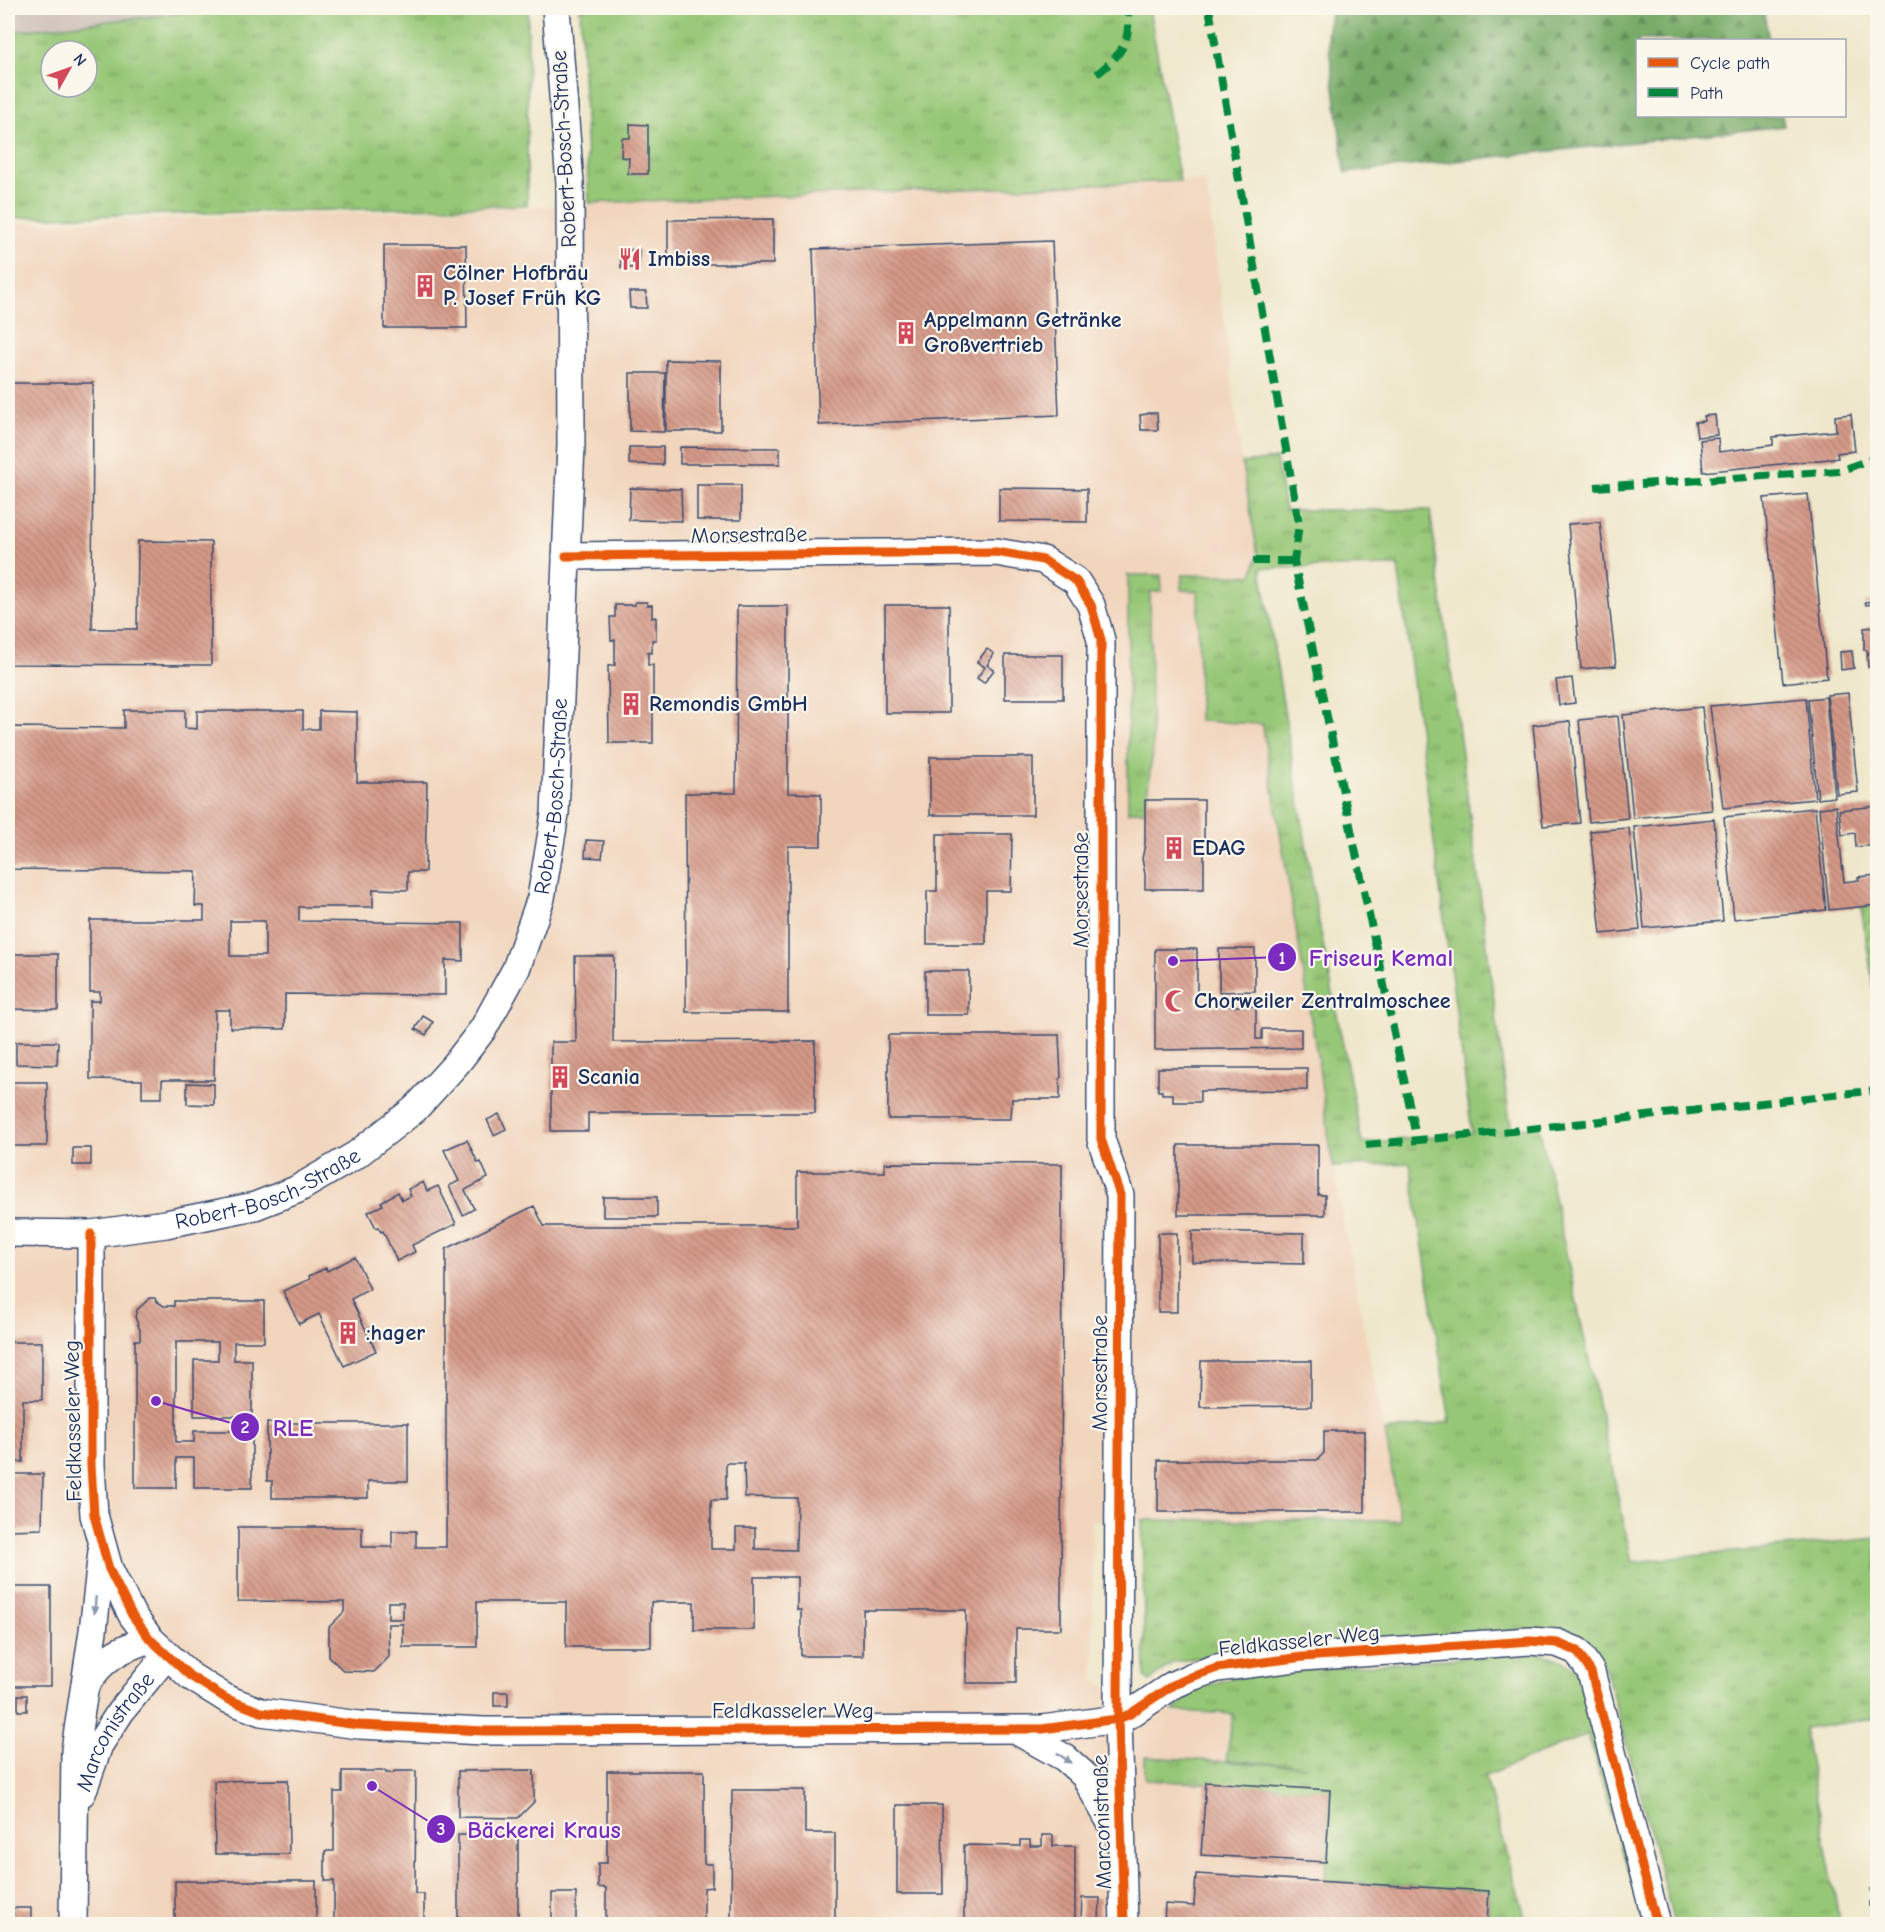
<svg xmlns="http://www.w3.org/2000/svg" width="1885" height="1932" font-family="'Comic Neue',sans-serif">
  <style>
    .built { fill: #f1d5bd }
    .industrial { fill: #cec1ba }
    .grass { fill: url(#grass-tufts); stroke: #587b6a; stroke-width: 1.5; fill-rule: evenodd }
    .forest { fill: url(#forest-firs); stroke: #4a6e62; stroke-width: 1.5 }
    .garden { fill: url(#garden-furrows); stroke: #587b6a; stroke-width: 1.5 }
    .building { fill: url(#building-back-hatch); fill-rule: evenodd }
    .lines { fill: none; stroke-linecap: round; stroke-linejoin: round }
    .minor-casing { stroke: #3b4b6e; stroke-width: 30 }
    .minor { stroke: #fff; stroke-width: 27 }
    .quiet { stroke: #00873e; stroke-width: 8; stroke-dasharray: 15 8; stroke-linecap: butt }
    .cycleway-casing { stroke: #fbf7ec; stroke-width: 13 }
    .cycleway { stroke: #e8590c; stroke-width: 9 }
    .oneway { fill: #8d97ae }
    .labels { text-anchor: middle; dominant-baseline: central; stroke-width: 4.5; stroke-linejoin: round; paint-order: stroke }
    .street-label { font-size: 22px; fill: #1b2f5e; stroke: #fbf7ec }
    .poi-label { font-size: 22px; font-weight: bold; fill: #1b2f5e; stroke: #fbf7ec; text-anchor: start }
    .leader { fill: none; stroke: #7b2cbf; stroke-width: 2 }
    .callout-dot { fill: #7b2cbf; stroke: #fbf7ec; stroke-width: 2 }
    .mark-label { font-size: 18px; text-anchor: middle; font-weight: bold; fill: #fff }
    .callout-label { font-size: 24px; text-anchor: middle; font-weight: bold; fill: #7b2cbf; stroke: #fbf7ec; stroke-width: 4.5; stroke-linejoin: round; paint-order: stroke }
  </style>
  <defs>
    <pattern id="grass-tufts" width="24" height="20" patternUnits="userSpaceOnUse" patternTransform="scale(1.5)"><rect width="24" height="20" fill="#96c776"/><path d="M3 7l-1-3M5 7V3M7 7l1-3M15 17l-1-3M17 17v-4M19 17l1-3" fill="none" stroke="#7aa264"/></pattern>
    <pattern id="forest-firs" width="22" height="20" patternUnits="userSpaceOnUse" patternTransform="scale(1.5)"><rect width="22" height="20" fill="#78ac67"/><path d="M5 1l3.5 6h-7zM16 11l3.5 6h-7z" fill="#628c58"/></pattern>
    <pattern id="garden-furrows" width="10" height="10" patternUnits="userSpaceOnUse" patternTransform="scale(1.5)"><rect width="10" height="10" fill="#96c776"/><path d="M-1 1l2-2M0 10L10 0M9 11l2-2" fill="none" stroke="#7aa264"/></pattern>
    <pattern id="building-back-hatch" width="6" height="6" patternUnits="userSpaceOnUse" patternTransform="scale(1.5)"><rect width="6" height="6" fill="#d59987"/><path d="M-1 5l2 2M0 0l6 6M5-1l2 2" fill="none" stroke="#ac7d72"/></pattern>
  </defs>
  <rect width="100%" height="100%" fill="#fbf7ec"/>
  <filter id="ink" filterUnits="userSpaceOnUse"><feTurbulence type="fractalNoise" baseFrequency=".0167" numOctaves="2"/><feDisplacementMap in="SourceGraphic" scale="12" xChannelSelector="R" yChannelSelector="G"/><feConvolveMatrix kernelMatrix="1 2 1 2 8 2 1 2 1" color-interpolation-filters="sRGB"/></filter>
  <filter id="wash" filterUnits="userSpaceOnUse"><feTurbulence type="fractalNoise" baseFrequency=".008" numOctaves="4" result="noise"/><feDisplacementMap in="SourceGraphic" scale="24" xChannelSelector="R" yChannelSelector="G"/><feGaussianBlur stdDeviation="1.35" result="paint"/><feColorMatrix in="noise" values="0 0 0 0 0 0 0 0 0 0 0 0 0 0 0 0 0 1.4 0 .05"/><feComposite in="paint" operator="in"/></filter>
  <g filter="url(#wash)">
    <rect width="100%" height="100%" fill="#efe7cb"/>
    <polygon class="built" points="1206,180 1242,463 1258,555 1252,575 1333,1167 1401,1520 1092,1520 1094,1681 1173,1713 1231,1716 1223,1761 1485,1776 1510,1924 8,1924 8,224 364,213"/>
    <polygon class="industrial" points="8,8 261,8 210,10 8,32"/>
    <g class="grass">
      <path d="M261,8h267l-1,197 -519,13v-186l202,-22zM51,51h36v36h-36z"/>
      <polygon points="580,8 1149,8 1180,181 589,203"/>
      <path d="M1276,459l9,51h145l79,605 3,14 27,-3 93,436 245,-24v180l-73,11 36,195h-166l-33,-129 -36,-127 -14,-22 -22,-16 -28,-1 -344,29 -24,4 -23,19 -5,-4 -3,-157h258l-15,-89 65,-9 -40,-259 -77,4 -15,-106 -56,-337 -63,-3 -1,-130 -17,-1 1,-15h70l6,-20 -16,-92zM1398,566l74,567 -110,10 -44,-225 -57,-350z"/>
      <polygon points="1128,575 1161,575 1162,591 1150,592 1151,719 1153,750 1145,811 1132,811 1128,813"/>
      <path d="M1535,1652c18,4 31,7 44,21l65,251 -56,-190 -103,42 42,148h-27v-2l-12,-7 1,-24 -164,-10 5,-91 -185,-10v-23l162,9 -81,-6 7,-46 -60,-3c8,-8 14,-16 25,-21 41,-20 99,-20 144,-23 65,-5 129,-10 193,-15z"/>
    </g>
    <polygon class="forest" points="1332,8 1763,8 1769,40 1638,40 1638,116 1782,116 1784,126 1345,173 1327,33"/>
    <polygon class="garden" points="1877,905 1877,1010 1861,907"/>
    <g id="blocks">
      <g class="building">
        <polygon points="630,124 648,125 648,174 628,174 629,158 621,157 622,138 630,138"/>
        <polygon points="773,219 773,264 668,264 668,220"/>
        <polygon points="1052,241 1059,415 819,425 813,249"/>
        <polygon points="384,245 466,245 467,328 384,328"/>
        <polygon points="621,250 639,250 638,268 621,268"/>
        <polygon points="629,292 646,292 647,308 630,308"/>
        <polygon points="666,360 721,361 721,431 666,431"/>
        <polygon points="630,373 665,373 664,432 630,431"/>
        <polygon points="8,383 93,383 92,629 137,629 138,541 211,542 211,665 8,664"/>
        <polygon points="1148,413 1157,413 1158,430 1141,430 1140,415 1148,414"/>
        <polygon points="1851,414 1855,451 1837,453 1838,458 1703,472 1700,440 1718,438 1719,452 1773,445 1773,437 1836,431 1835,416"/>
        <polygon points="1715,415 1717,435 1697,437 1695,422 1705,421 1704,416"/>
        <polygon points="629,447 663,447 663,465 629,464"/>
        <polygon points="680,447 780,448 780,464 680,464"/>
        <rect x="697" y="485" width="44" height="35"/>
        <polygon points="630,488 681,489 682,521 629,520"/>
        <polygon points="999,488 1087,489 1087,522 999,521"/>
        <polygon points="1808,494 1827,678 1783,683 1764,498"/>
        <polygon points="1600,522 1616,666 1581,669 1568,524"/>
        <polygon points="1878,601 1878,666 1868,667 1867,650 1864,650 1864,628 1875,627 1873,604 1866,605 1865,602"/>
        <polygon points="635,602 647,602 647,605 652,605 652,618 656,617 656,640 652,640 652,653 648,652 648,665 653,665 653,743 609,743 608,666 615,665 615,640 611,640 610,617 615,617 615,605 635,605"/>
        <rect x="885" y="605" width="64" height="108"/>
        <polygon points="737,606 788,606 788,793 821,794 821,846 788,846 788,1012 686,1012 685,793 736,793"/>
        <polygon points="987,649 994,654 987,665 994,670 984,683 977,678 985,667 977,662"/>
        <polygon points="1852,651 1854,668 1841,670 1840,652"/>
        <rect x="1005" y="655" width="58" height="44"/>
        <polygon points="1572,678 1575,703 1559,705 1556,680"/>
        <polygon points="1848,693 1858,792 1837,794 1827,695"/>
        <polygon points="1826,697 1835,797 1818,799 1808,699"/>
        <polygon points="1806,698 1815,799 1723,808 1710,706"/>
        <polygon points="1702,707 1712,810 1633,818 1623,715"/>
        <path d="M124,710h61v18l12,1v-18h106v18h16v-18l38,1v70h70l-2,90h-17v18l-35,-1v18h-74v14l164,2v38l-18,-1v35l-160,-1v35l-55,-1v-18h-15l-1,70h-52v18h-20v-18l-52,-1v-78h10v-9h-10v-72h114v-14h-9l1,-35 -188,-2v-142l116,1zM230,921h35v35h-35z"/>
        <polygon points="1618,716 1628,818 1589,822 1579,720"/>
        <polygon points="1570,721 1580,823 1543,826 1533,725"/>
        <rect x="930" y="757" width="103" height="58"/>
        <polygon points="1145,800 1204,800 1204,889 1145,889 1145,874 1142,859 1145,844"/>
        <polygon points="1836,806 1844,882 1859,880 1858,877 1878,875 1878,905 1829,910 1819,808"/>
        <polygon points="1878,806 1878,845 1856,847 1855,833 1842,835 1839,810"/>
        <polygon points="1815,808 1826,910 1734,919 1724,817"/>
        <polygon points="1714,819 1723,921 1644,928 1634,827"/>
        <polygon points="1629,828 1640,930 1601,934 1590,831"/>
        <polygon points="937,834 1012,834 1011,891 986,891 986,944 927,944 927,891 937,891"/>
        <polygon points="586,840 604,841 602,858 585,857"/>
        <polygon points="1155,949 1197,949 1197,1006 1256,1006 1256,1039 1262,1039 1262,1029 1301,1029 1301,1048 1155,1050"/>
        <polygon points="1219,949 1255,949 1255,991 1219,992"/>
        <polygon points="8,954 58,954 58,1010 8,1009"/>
        <polygon points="575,956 614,956 613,1042 815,1041 815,1113 588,1113 588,1131 551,1131 551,1042 576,1042"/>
        <rect x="925" y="971" width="44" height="44"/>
        <polygon points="423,1016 433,1022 426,1035 415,1029"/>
        <polygon points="888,1035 1059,1035 1061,1077 1060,1078 1060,1099 1012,1099 1011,1119 888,1119"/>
        <polygon points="16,1042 58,1042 57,1065 16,1064"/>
        <polygon points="1158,1068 1307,1068 1307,1090 1200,1091 1200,1102 1173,1102 1173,1094 1162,1094 1162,1091 1158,1091"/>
        <rect x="8" y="1082" width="39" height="64"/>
        <polygon points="187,1083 214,1084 214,1105 187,1104"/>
        <polygon points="499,1114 506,1129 494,1135 487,1120"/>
        <polygon points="467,1140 478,1163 481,1162 488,1178 465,1190 474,1209 463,1215 449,1186 459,1181 444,1150"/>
        <polygon points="1178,1145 1318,1145 1318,1195 1325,1195 1325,1215 1178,1215"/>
        <rect x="73" y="1148" width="18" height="17"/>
        <path d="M885,1163l177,1 -1,465h-45v54h-50v-73h-103v46h-62v-46h-4v-33h-43v53h-60v-28h-43v45h-85v-45h-89v45h-74v-23h-15l1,33 -15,15 -30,-1 -15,-14v-30l15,-15v-10l-106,-1v-74h124v20h30v-16h24v16h30v-298l88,-43 10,20h253v-54h88zM726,1463h18l1,34 52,1 -1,52 -41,-1v-21h-19v21h-25v-49h15zM388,1602h15v17h-15z"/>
        <polygon points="423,1182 427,1191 438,1186 456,1224 412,1245 415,1252 397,1261 383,1231 381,1232 378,1227 376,1228 368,1212 383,1205 381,1202 398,1192 402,1200 411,1196 408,1189"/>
        <rect x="603" y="1197" width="54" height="20"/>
        <polygon points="1192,1231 1304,1233 1304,1264 1192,1262"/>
        <rect x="1158" y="1233" width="19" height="79"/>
        <polygon points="355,1257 370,1289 351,1299 376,1351 344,1366 319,1314 299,1324 283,1291 310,1279 309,1276 326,1268 327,1271"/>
        <polygon points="150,1298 155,1298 156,1301 164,1306 174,1306 174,1301 264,1301 264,1342 234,1342 234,1360 252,1360 252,1416 194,1416 194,1360 218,1360 218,1342 176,1342 176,1442 194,1442 194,1431 252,1431 252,1488 194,1488 194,1458 176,1458 176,1488 135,1488 135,1340 140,1340 140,1330 135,1317 137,1310"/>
        <polygon points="8,1342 42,1342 42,1400 23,1400 23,1462 8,1462"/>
        <polygon points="1201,1361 1311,1361 1311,1406 1200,1407"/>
        <polygon points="267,1423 408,1423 408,1481 368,1481 368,1498 272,1498 272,1481 267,1481"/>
        <polygon points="1324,1431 1365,1431 1365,1512 1158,1512 1158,1460 1317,1460 1324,1453"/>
        <polygon points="8,1474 43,1474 42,1529 8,1530 8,1514 9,1514"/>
        <rect x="8" y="1587" width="43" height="99"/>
        <rect x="494" y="1692" width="14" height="14"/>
        <rect x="18" y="1695" width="9" height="16"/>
        <polygon points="534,1770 534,1802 518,1818 458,1817 458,1771"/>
        <polygon points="342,1771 386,1771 386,1773 394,1773 394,1771 416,1771 415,1894 424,1894 424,1924 334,1924 334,1881 325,1881 325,1851 334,1851 334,1792 342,1792"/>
        <polygon points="607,1771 704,1771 704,1864 712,1864 712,1887 704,1888 704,1924 606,1924 606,1888 598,1887 598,1863 607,1863"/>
        <polygon points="288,1780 289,1854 215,1854 214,1781"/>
        <polygon points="1206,1782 1330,1790 1326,1862 1201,1855"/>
        <polygon points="732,1790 805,1790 805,1833 835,1833 835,1924 731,1924"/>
        <polygon points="897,1805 942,1805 943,1894 897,1894"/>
        <rect x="458" y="1835" width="60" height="89"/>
        <polygon points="1042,1835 1053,1835 1053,1846 1075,1846 1075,1924 964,1924 964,1845 1020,1846 1020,1840 1030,1840 1030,1846 1042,1846"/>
        <polygon points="1196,1874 1489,1891 1487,1924 1164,1924 1165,1904 1194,1906"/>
        <rect x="175" y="1881" width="141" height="43"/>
        <polygon points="1878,1889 1878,1905 1869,1906 1869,1902 1873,1902 1871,1890"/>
        <rect x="552" y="1893" width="24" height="31"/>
        <polygon points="1082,1898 1100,1898 1099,1921 1081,1920"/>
        <rect x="8" y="1908" width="23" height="16"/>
      </g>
    </g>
  </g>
  <g filter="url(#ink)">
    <use href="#blocks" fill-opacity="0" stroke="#3b4b6e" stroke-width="1.5"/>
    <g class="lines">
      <g class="minor-casing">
        <g id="minor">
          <polyline points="566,556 996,552 1043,560 1076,581 1091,605 1101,640 1101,1139 1120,1195 1118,1719 1124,1924"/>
          <path id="s1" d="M8,1233l83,1 75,-10 89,-18 41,-16 60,-35 59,-46 41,-45 27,-35 33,-60 25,-71 14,-84 5,-115 11,-254 -1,-262 -14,-175"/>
          <polyline points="91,1234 91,1465 94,1515 109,1569 132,1615 150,1639 190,1676 227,1699 261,1712 359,1725 484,1731 1042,1729 1118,1719 1130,1714 1173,1685 1191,1677 1217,1668 1303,1657 1530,1641 1557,1643 1577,1651 1591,1672 1657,1924"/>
          <path d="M85,1686c17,-28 34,-37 65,-47"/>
          <polyline points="1017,1731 1065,1758 1084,1775 1120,1839"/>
          <path id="s2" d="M82,1793l17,-48 22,-34 45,-55"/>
          <polyline points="73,1924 75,1750 93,1631 102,1551"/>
        </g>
      </g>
      <use href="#minor" class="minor"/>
      <g class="quiet">
        <polyline points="1209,8 1299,524 1294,561 1417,1141"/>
        <path d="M1097,74c25,-20 35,-33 30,-66"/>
        <polyline points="1595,487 1839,471 1878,457"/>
        <polyline points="1253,561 1294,561"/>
        <polyline points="1366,1145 1512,1131 1878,1090"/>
      </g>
      <g class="cycleway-casing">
        <g id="cycleway">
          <polyline points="566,556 996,552 1043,560 1076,581 1091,605 1101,640 1101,1139 1120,1195 1118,1719 1124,1924"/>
          <polyline points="91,1234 91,1465 94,1515 109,1569 132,1615 150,1639 190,1676 227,1699 261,1712 359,1725 484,1731 1042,1729 1118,1719 1130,1714 1173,1685 1191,1677 1217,1668 1303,1657 1530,1641 1557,1643 1577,1651 1591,1672 1657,1924"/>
        </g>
      </g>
      <use href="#cycleway" class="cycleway"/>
    </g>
    <defs><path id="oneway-solid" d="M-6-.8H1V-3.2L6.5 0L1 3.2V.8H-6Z" transform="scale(1.5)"/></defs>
    <g class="oneway">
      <use href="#oneway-solid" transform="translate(95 1605) rotate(95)"/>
      <use href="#oneway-solid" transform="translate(1064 1758) rotate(36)"/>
    </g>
  </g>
  <defs>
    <g id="restaurant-bare" transform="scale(1.8)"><path d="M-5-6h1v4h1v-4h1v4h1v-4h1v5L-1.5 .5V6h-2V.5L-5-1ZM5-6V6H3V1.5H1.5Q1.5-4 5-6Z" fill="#d1495b" stroke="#fbf7ec" stroke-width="2.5" paint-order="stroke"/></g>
    <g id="building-bare" transform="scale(1.8)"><path d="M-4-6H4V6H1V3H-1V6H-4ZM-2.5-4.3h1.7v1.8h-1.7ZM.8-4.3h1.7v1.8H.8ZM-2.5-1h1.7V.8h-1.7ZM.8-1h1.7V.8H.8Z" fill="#d1495b" stroke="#fbf7ec" stroke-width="2.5" paint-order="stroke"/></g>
    <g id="mosque-bare" transform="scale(1.8)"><path d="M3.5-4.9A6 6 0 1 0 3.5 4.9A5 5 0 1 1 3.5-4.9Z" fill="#d1495b" stroke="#fbf7ec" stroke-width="2.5" paint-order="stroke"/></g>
  </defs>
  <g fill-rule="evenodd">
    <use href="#restaurant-bare" x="630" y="259"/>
    <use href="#building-bare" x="425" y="286"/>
    <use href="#building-bare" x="906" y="333"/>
    <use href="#building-bare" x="631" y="704"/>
    <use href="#building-bare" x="1174" y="848"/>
    <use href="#mosque-bare" x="1176" y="1001"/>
    <use href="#building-bare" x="560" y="1077"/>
    <use href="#building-bare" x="348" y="1333"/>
  </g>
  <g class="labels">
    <g class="street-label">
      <text transform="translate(564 149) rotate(-93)">Robert-Bosch-Straße</text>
      <text transform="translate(749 535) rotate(-1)">Morsestraße</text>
      <text stroke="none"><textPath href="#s1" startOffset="789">Robert-Bosch-Straße</textPath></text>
      <text transform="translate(1081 890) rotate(-90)">Morsestraße</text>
      <text stroke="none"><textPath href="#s1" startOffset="267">Robert-Bosch-Straße</textPath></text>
      <text transform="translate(1100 1373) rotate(-90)">Morsestraße</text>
      <text transform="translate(73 1421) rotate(-91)">Feldkasseler Weg</text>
      <text transform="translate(1299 1641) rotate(-6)">Feldkasseler Weg</text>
      <text x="793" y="1711">Feldkasseler Weg</text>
      <text stroke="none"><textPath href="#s2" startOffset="70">Marconistraße</textPath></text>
      <text transform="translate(1102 1822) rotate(-92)">Marconistraße</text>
    </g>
    <g class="poi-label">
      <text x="648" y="259">Imbiss</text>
      <text x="443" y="273">Cölner Hofbräu<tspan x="443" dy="25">P. Josef Früh KG</tspan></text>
      <text x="924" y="320">Appelmann Getränke<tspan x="924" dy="25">Großvertrieb</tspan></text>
      <text x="649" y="704">Remondis GmbH</text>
      <text x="1192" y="848">EDAG</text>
      <text x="1194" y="1001">Chorweiler Zentralmoschee</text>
      <text x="578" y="1077">Scania</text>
      <text x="366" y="1333">:hager</text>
    </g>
  </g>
  <path class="leader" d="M1173 961L1282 957M156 1401L245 1427M372 1786L441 1829"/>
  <g class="callout-dot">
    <circle cx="1173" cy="961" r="6"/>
    <circle cx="156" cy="1401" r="6"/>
    <circle cx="372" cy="1786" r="6"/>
    <circle cx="1282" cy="957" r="15"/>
    <circle cx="245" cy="1427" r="15"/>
    <circle cx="441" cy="1829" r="15"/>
  </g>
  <g class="mark-label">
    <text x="1282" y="964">1</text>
    <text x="245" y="1433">2</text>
    <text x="441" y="1835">3</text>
  </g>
  <g class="callout-label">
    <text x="1381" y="966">Friseur Kemal</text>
    <text x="293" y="1436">RLE</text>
    <text x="544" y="1838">Bäckerei Kraus</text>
  </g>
  <rect width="1885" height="1932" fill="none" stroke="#fbf7ec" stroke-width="30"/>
  <rect x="1636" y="39" width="210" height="78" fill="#fbf7ec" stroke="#a1a7b3" stroke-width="1.5"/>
  <rect x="1648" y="58" width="30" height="9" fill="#e8590c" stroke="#a1a7b3" stroke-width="1.5"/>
  <text x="1690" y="69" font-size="18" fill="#1b2f5e">Cycle path</text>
  <rect x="1648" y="88" width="30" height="9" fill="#00873e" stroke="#a1a7b3" stroke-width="1.5"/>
  <text x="1690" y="99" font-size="18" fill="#1b2f5e">Path</text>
  <g transform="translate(69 69) rotate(50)"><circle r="28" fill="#fbf7ec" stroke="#a1a7b3" stroke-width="1.5"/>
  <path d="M0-4.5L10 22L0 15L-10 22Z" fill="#d1495b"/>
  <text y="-9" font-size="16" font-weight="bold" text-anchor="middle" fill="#1b2f5e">N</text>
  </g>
</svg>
